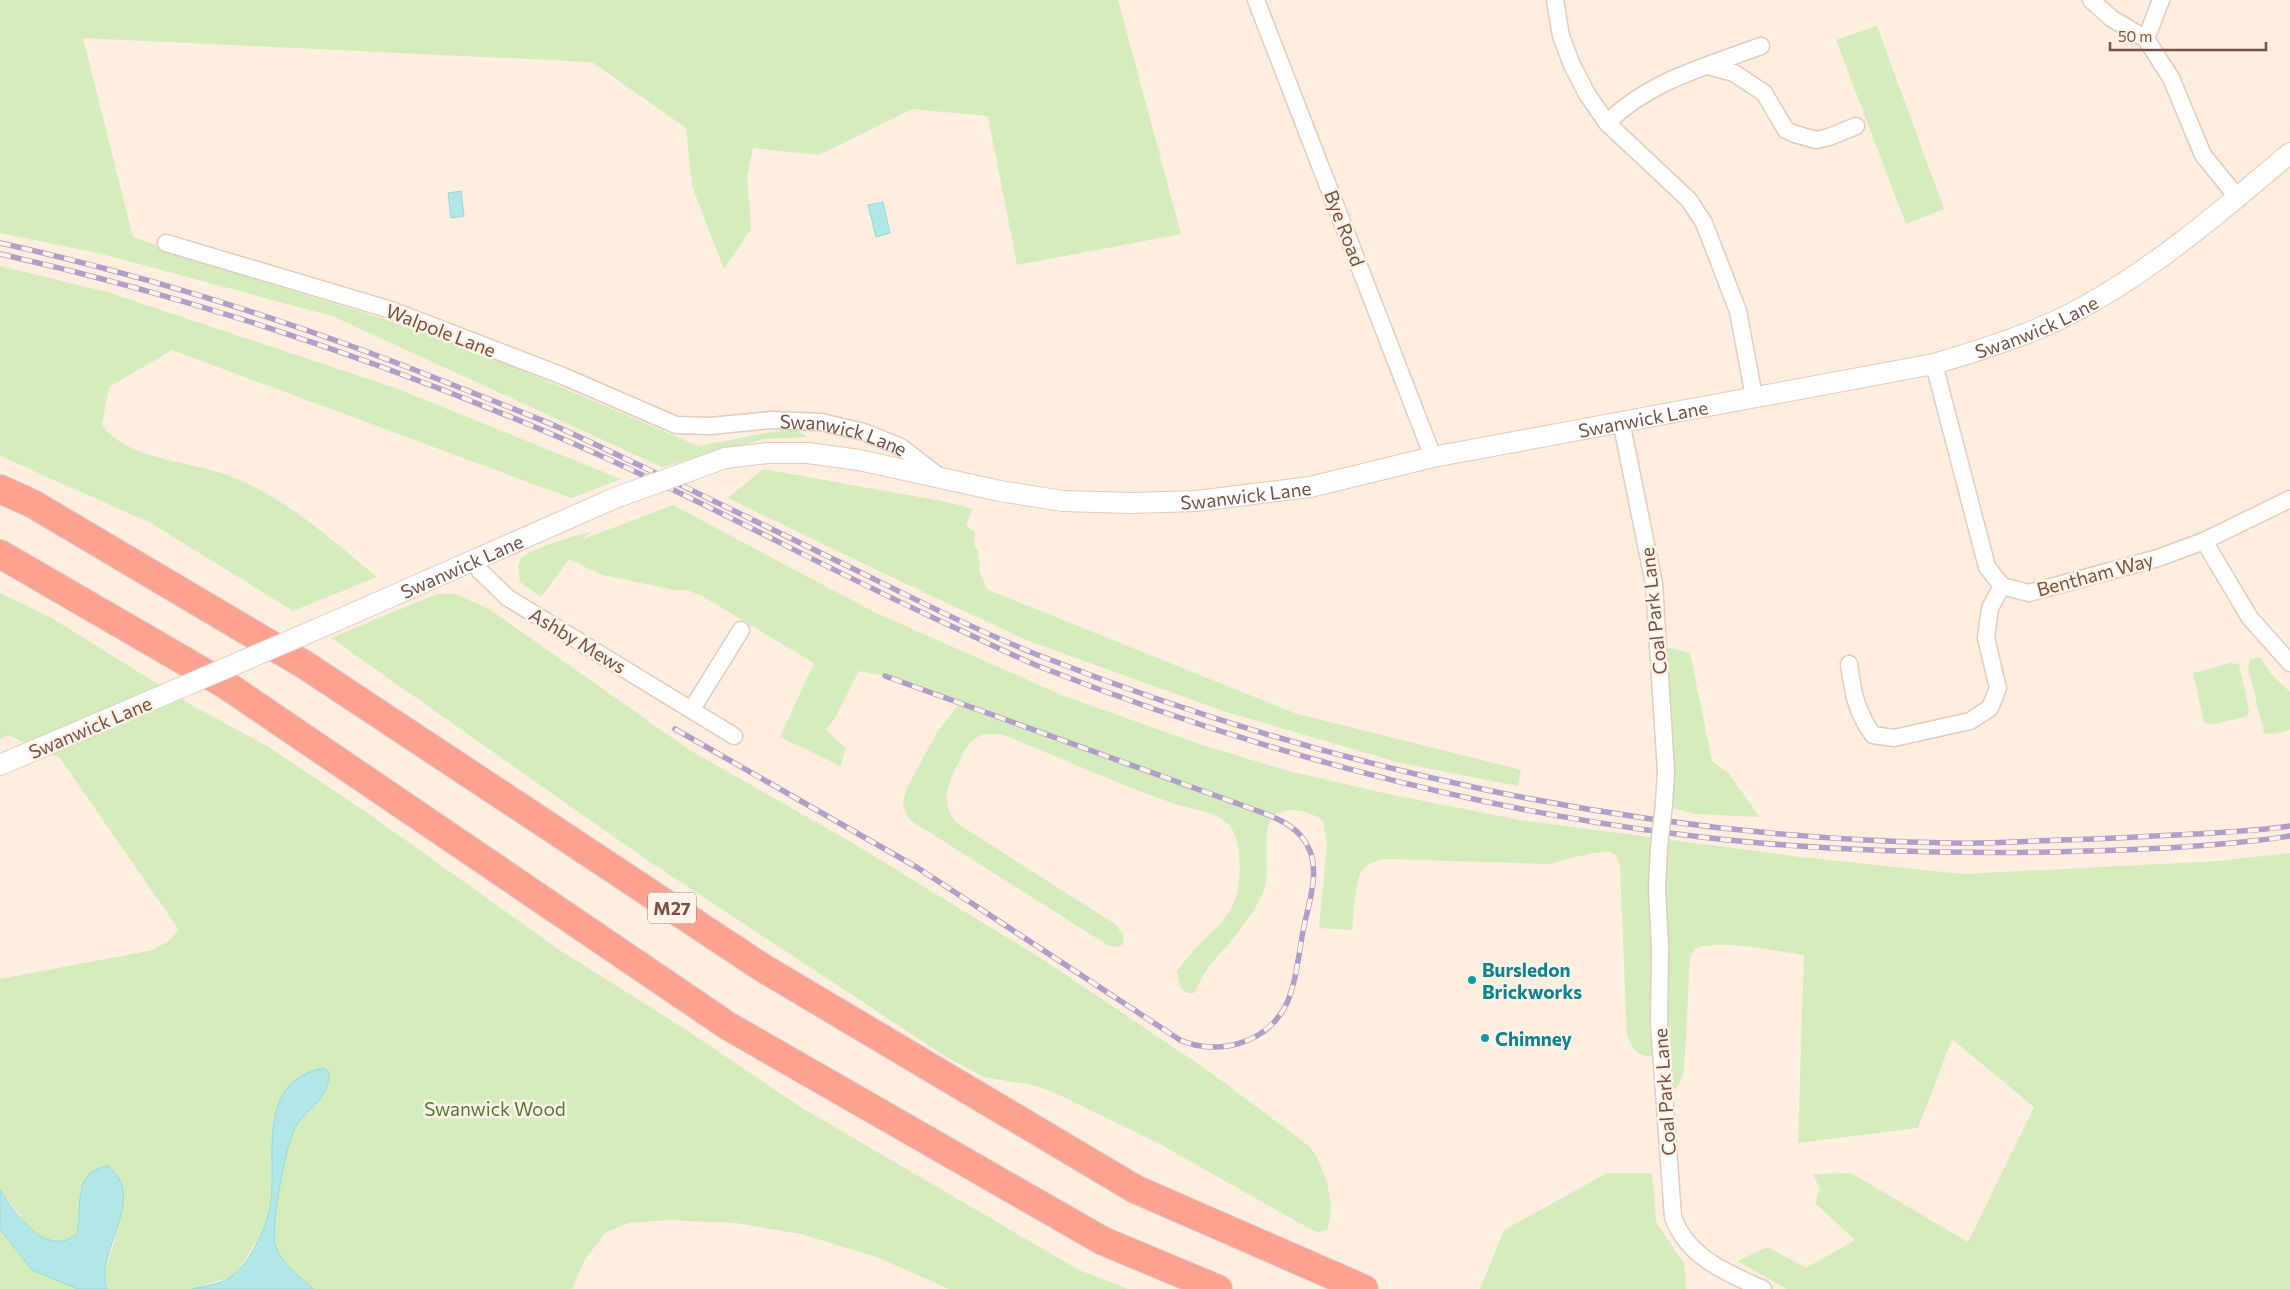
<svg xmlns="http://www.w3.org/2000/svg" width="2290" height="1289" font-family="Commissioner,sans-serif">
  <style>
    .green { fill: #d5ecbd }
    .water { fill: #b2e7e8; stroke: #98d8db }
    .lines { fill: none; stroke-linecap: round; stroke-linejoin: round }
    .minor-casing { stroke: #e4cbbd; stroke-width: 19 }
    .tertiary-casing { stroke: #e4cbbd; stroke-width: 22 }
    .motorway-casing { stroke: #dbd2cf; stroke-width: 30 }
    .minor { stroke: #fff; stroke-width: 16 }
    .tertiary { stroke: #fff; stroke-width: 20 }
    .motorway { stroke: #fda191; stroke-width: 28 }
    .rail-casing { stroke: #af9ec7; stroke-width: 5.5 }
    .rail { stroke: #fff3e7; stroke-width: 4; stroke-dasharray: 11; stroke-linecap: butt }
    .minor-bridge-casing { stroke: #e4cbbd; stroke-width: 19; stroke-linecap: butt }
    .tertiary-bridge-casing { stroke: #e4cbbd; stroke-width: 22; stroke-linecap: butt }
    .minor-bridge { stroke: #fff; stroke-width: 16 }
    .tertiary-bridge { stroke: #fff; stroke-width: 20 }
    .culture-dot { fill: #0f9aa8; stroke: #fff3e7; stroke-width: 2 }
    .labels { text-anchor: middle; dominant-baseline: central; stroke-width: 5; stroke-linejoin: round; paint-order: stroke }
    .shield { fill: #fff3e7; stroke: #9f8276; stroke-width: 1 }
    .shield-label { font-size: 18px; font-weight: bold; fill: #765145 }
    .street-label { font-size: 19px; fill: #765145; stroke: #fff3e7 }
    .culture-label { font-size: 19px; font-weight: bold; fill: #0d838f; stroke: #fff3e7; text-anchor: start }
    .park-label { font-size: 19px; fill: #52773a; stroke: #fff3e7 }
  </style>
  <rect width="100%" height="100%" fill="#feeedf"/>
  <g class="green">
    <polygon points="0,0 1118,0 1181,234 1017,265 988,116 912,109 819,155 753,148 747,176 751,229 724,269 692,186 686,128 592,62 83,38 133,237 222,269 452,340 698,446 793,428 808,437 764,439 662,467 332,316 102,254 0,233"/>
    <polygon points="1877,26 1944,209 1906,224 1836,40"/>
    <path d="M0,266l107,26 288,96 226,91 -50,19 -399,-148 -63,37 -7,37c20,35 93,38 128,52 55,21 102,64 147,101l-84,34 -142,-88 -151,-67z"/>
    <polygon points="763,469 947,502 973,509 966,526 975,532 974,546 978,551 980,573 988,590 1297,714 1521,770 1518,786 1401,763 1223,711 1029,641 904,583 728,498"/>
    <path d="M673,505l201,107 190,84 138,49 83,25 103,24 132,26 280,37 162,17 257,-13 71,-8v436h-503l-50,-28 31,-14 38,21 49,-28 -40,-37 5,-14 -7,-15 38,-1 117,69 66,-135 -82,-68 -34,89 -120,15 6,-188c-28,-4 -85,-17 -110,-6l-4,10 -6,111c-3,13 -5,19 -18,24l-3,-37c-24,-2 -26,1 -36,-22l-7,-169 -3,-10 -7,-4 -18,1 -44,11 -158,-5c-9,1 -20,2 -26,9 -10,10 -10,48 -12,62l-33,-2 8,-83 -4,-24c-11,-9 -36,-16 -50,-5 -12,10 -3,54 -8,71 -11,33 -40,58 -60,85 -4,7 -7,14 -11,21h-6l-7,-4 -4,-17c14,-25 43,-41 56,-67 9,-19 11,-69 -7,-83 -14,-12 -38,-13 -54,-19 -56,-20 -111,-45 -166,-67 -11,-3 -21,-4 -30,2 -8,5 -12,14 -16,22 -12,22 -22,44 -2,64l157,100 9,12 -1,8 -5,3 -9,-1 -199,-126 -5,-9 -2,-9 4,-14 30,-56 22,-28 -74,-28 -26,-5 -24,47 -9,12 19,18 -4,18 -61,-29 34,-74 -112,-67 -15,-6h-13l-75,-16 -30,-15 -28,38 -21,-15 -2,-15 3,-10c23,-13 47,-19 72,-26l-12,9z"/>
    <path d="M0,593l50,24 138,86 81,44 107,72 185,132 124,78 117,79 277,162 49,19h-179l-70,-31 -78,-24 -65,-11 -67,-3 -41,3 -23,10 -21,28 -12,28h-258c-14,-12 -35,-27 -39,-46 -5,-22 11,-93 19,-114 6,-13 21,-24 31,-35l-46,7 -6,19 -3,88 -9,27 -23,35 -7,7 -39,12h-85l-2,-16 16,-56 -41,-29 1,24 -4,22 -8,7 -13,2 -12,-5 -17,-13 -27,-35v-211l153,-29 18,-11 8,-9 -119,-172 -52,-23 -8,4z"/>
    <path d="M437,594h18l34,15 199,140 158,90 196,120 164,110 103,77c16,20 28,60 18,84l-8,2 -7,-2 -154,-87 -107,-52 -19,-6 -48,-8 -36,-19 -304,-200 -313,-220z"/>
    <polygon points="1671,648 1690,653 1712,761 1729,774 1760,817 1695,814 1670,807 1667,649"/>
    <polygon points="2260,657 2271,674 2290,692 2290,730 2272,734 2264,733 2248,667 2250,660"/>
    <polygon points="2230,663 2239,664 2249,711 2248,716 2210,725 2204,722 2193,673"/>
    <polygon points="1607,1173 1652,1173 1656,1222 1684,1263 1686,1289 1480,1289 1504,1230"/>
    <polygon points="0,1229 23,1259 78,1289 0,1289"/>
  </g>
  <g class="water">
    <polygon points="461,191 464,216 451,218 448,193"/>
    <polygon points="883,202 890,233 876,237 868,205"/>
    <path d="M323,1068l6,4c0,29 -20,33 -33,54 -10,16 -25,98 -21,117 4,19 25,34 39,46h-122c13,-3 30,-5 40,-13 18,-14 34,-47 38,-69 8,-51 -16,-124 53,-139z"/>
    <path d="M108,1166c41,33 -14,84 -1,123h-29l-46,-19 -32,-41v-39c15,24 47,69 77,44 6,-26 -6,-63 31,-68z"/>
  </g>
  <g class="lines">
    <g class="minor-casing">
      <g id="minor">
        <polyline points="1256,0 1433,457"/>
        <polyline points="1555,0 1561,36 1572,65 1587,94 1607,123 1689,200 1704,223 1738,311 1754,397"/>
        <polyline points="2091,0 2111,18 2146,39 2171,78 2203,155 2238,198"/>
        <polyline points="2146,39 2161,0"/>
        <polyline points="1708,66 1734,73 1764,93 1786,130 1795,134 1816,140 1829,137 1856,126"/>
        <path d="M1607,123c42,-42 100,-57 154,-77"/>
        <path id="s1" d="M166,243l225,67 172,66 113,49 34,1 62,-6 49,2 43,10 37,15 39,30"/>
        <polyline points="1934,364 1987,567 2002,586 2029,593 2158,558 2204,541 2290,499"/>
        <polyline points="1621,421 1654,584 1666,771 1664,804"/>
        <polyline points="2204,541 2250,618 2290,663"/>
        <polyline points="473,561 480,571 508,598 734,736"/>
        <path d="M1849,664c4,29 7,47 24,71l21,3 76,-17 20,-13 8,-20 -12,-50 4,-30 12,-22"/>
        <polyline points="692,709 741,630"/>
        <path d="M1659,847l-2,41 3,59 -1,76 14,194c14,40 54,56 90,72"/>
      </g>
    </g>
    <g class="tertiary-casing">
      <g id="tertiary">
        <path id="s2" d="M725,458l43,-5h40l51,7 141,31 63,10 68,2 66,-2 113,-14 123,-30 501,-93c37,-11 73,-22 108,-37 88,-37 175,-112 248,-174"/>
        <path id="s3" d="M338,620l277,-122"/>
        <polyline points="0,765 131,709"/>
      </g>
    </g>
    <g class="motorway-casing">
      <g id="motorway">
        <polyline points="0,489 33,504 305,665 763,968 1135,1189 1364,1289"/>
        <polyline points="0,554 226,685 728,1026 1103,1241 1218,1289"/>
      </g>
    </g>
    <use href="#minor" class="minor"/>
    <use href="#tertiary" class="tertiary"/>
    <use href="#motorway" class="motorway"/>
    <g class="rail-casing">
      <g id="rail">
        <path d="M0,243c153,34 303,82 448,140 37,15 75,29 112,45 91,42 181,86 271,130 68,33 137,69 207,97 292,115 602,183 915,188 36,1 73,-2 109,-3 44,-1 88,-4 132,-6 32,-2 64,-3 96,-8"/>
        <path d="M0,254c187,42 373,104 549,179 137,58 267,131 402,193 29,13 58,28 87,40 203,80 423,141 639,168 123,16 249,20 373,18 80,-2 161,-4 240,-16"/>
        <path d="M675,729l243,139 262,172c38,17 88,3 107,-37 10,-23 12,-53 17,-77 5,-24 15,-51 6,-75 -9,-23 -30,-32 -52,-40l-373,-135"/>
      </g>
    </g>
    <use href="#rail" class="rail"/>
    <g class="minor-bridge-casing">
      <polyline id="minor-bridge" points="1659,847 1664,804"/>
    </g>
    <g class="tertiary-bridge-casing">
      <g id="tertiary-bridge">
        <polyline points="615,498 725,458"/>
        <polyline points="131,709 338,620"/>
      </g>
    </g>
    <use href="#minor-bridge" class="minor-bridge"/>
    <use href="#tertiary-bridge" class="tertiary-bridge"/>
  </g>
  <g class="culture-dot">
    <circle cx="1472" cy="980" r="5"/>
    <circle cx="1485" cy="1038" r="5"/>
  </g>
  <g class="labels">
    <rect class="shield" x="648" y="892.5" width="48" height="31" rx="4"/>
    <g class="shield-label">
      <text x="672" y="908">M27</text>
    </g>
    <g class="street-label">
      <text transform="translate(1345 228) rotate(69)">Bye Road</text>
      <text stroke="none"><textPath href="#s2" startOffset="1336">Swanwick Lane</textPath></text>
      <text transform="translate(441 330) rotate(21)">Walpole Lane</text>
      <text stroke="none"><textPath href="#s2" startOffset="931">Swanwick Lane</textPath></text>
      <text stroke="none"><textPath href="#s1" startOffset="712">Swanwick Lane</textPath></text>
      <text stroke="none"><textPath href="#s2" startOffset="526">Swanwick Lane</textPath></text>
      <text stroke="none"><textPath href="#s3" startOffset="135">Swanwick Lane</textPath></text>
      <text transform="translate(2095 574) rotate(-15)">Bentham Way</text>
      <text transform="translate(1653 611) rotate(-96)">Coal Park Lane</text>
      <text transform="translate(578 640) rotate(31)">Ashby Mews</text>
      <text transform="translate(90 727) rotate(-23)">Swanwick Lane</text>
      <text transform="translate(1664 1092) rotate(-94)">Coal Park Lane</text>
    </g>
    <g class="culture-label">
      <text x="1482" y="969">Bursledon<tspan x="1482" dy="22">Brickworks</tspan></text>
      <text x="1495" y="1038">Chimney</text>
    </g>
    <g class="park-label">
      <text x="495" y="1108">Swanwick Wood</text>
    </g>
  </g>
  <path d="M2110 42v8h156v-8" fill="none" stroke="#765145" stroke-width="2.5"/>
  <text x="2118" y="42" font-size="15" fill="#765145" stroke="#fff3e7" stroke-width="4" paint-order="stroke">50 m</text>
</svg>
